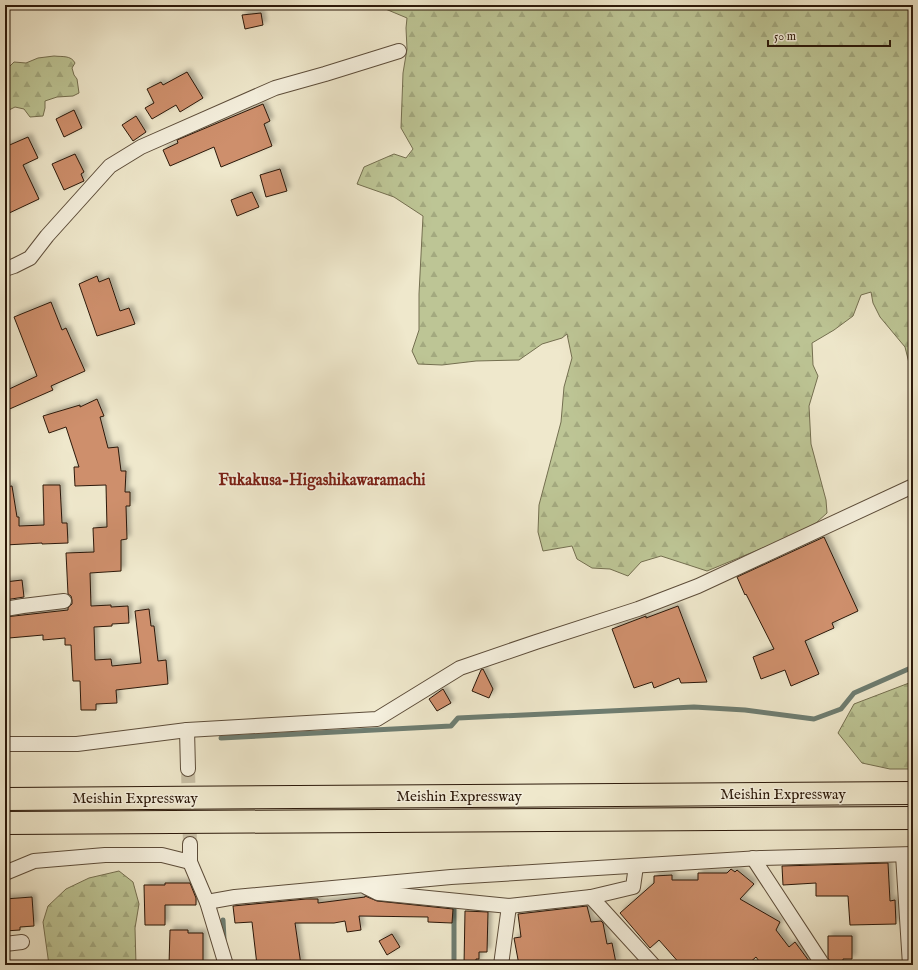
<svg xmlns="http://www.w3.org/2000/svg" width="918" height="970" font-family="'IM FELL English',serif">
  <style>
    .forest { fill: url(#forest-firs); stroke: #746f50 }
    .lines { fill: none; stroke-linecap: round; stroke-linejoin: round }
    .stream { stroke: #6e7d71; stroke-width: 5 }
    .building { fill: #ce8f6c; stroke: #2c190a; filter: url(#shadow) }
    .street-tunnel { stroke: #c8bfa5; stroke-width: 14; stroke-dasharray: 14 7; stroke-linecap: butt }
    .street-casing { stroke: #5d4d3a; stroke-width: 16 }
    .highway-casing { stroke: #2c190a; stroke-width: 24 }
    .street { stroke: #f5f0de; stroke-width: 14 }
    .highway { stroke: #efe8cc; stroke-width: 22 }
    .labels { text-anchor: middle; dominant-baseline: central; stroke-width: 3; stroke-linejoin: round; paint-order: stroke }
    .street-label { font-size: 15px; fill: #2c190a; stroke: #f5f0de }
    .neighbourhood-label { font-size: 16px; font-weight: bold; fill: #7a1f14; stroke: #f5f0de }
  </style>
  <defs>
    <pattern id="forest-firs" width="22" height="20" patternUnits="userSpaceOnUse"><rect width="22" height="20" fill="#bdc595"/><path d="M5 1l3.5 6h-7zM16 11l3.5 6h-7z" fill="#a3a97f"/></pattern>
    <filter id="shadow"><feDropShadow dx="3.5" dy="-3.5" stdDeviation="2" flood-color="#0004"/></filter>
  </defs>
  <rect width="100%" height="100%" fill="#efe8cc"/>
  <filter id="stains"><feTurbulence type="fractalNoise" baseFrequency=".005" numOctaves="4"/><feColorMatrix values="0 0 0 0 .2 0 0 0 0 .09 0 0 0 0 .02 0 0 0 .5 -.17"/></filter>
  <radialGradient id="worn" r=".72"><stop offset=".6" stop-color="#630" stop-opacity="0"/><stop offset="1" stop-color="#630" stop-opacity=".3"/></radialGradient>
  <g class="forest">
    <polygon points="376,5 913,5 913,379 905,347 880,317 873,303 871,292 861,295 853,316 834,330 812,343 813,365 818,376 809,406 811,444 826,500 827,513 816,523 787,538 707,571 661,556 641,562 628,576 610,569 592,568 577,559 572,546 543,551 538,532 539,505 561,422 564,387 572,358 567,334 562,338 542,344 519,360 476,361 442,365 418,364 412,351 419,330 419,294 423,216 394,197 357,184 364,167 394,154 406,158 413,149 401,128 403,73 407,49 406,28 407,18"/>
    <path d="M54,56c8,1 17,-1 21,7l-3,5 2,7 3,4 2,14 -6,3 -16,1 -12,4v7l-2,8 -13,1 -6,-8 -9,-2 -10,5v-17l1,-1 -1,-2v-21l9,-9 12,1 12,-5z"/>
    <polygon points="913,680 913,769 890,769 862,763 838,733 854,704 909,683"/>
    <polygon points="119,871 133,882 139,904 135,928 136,965 49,965 43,922 48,906 66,889 89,878"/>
  </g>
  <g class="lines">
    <g class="stream">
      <polyline points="221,738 451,726 458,718 694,707 745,710 814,719 841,709 854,693 913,667"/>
      <polyline points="223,920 224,939"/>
      <polyline points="454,965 454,906"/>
    </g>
  </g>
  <g class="building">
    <polygon points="261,13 263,25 245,29 242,15"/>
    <polygon points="187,72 203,98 180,112 176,105 152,119 145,108 154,103 147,89 161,82 163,85"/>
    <polygon points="263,104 270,121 264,124 272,146 221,167 214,147 170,166 163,150 178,143 177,140"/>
    <polygon points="74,110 82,128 64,137 56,119"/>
    <polygon points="136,116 146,132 133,141 122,125"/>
    <polygon points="28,137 38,158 23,165 39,199 5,215 5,147"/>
    <polygon points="75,154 84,172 81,174 84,181 64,190 52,164"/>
    <polygon points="280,169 287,191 266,197 260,175"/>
    <polygon points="252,192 259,207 237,216 231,200"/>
    <polygon points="97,276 99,282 109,278 120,311 129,308 135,324 97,336 79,284"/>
    <polygon points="51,302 62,330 66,328 85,371 51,386 53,390 5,411 5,391 37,376 14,317"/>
    <polygon points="97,399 104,416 100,417 108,448 118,447 121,471 126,471 125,492 130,492 130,506 126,506 127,539 121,540 121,571 90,573 91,606 111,605 111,607 128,606 129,623 112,624 112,626 94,627 95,660 111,659 112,666 141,663 135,611 149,609 151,626 154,626 158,661 166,660 168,684 116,690 117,703 96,704 96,710 81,710 80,681 73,681 71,645 65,645 65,638 43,640 43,635 9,638 8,634 5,634 5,617 68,610 68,608 72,604 72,600 71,596 68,594 66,553 94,552 93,528 107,527 106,485 75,486 74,467 79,467 66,427 49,433 43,416 80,405 80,407"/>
    <polygon points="43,485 60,485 62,523 67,523 68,543 42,544 42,543 5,545 5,487 12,486 17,517 19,517 19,526 44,525"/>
    <polygon points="824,537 858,611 832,623 834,628 805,641 819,674 791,686 785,670 761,679 753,657 774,649 746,594 745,595 737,577"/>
    <polygon points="22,580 24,597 5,600 5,582"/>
    <polygon points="678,606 707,682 681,683 679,678 654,688 652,682 634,688 612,629 646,616 646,618"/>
    <polygon points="483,669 493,689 489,698 472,691 481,670"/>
    <polygon points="443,689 451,703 437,711 429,699"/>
    <polygon points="888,863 890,901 895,900 896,924 850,925 848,896 816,896 816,883 783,885 782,866"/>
    <polygon points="731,869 735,872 737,870 754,884 740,899 780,922 776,930 789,947 795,942 812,965 762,965 756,957 747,965 681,965 659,940 650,948 620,913 654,883 654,876 672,875 672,880 698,880 698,873 727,873"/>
    <polygon points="165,883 190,883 196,898 196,905 165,905 165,925 145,925 144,885 165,885"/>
    <polygon points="365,896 377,901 453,909 452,923 428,922 428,917 359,916 361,930 347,932 345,921 334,923 295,923 301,965 257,965 252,922 235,923 233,906 306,899 318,899 318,903 365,897"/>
    <polygon points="32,897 34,926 20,927 20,930 5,931 5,899"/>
    <polygon points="587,906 591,922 601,921 603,923 607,944 612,943 616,963 607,965 519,965 514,938 521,937 518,914"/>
    <polygon points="465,911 488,912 487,952 479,952 479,959 476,959 476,965 464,965"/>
    <polygon points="170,930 188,930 188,933 203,933 203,965 169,965"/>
    <polygon points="392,934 400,947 387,955 379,941"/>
    <polygon points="828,936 852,936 852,959 843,959 843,963 831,963 828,958"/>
  </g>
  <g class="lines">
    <polyline class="street-tunnel" points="188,769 190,844"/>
    <g class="street-casing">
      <g id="street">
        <polyline points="5,269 14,266 30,258 47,236 110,166 141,147 275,88 325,74 399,51"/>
        <polyline points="5,609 23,606 64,601"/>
        <polyline points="187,730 188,769"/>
        <polyline points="5,744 77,744 187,730 377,719 460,668 536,642 638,609 698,586 913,486"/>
        <polyline points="190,844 190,862 207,902 226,965"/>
        <polyline points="903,855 910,965"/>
        <polyline points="753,858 823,965"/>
        <polyline points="5,873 34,861 105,855 162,855 190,862"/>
        <polyline points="366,887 378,893 509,906 591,897 633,887 636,866"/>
        <polyline points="591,897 653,965"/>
        <polyline points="207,902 235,897 451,877 760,858 913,854"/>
        <polyline points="5,944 22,942"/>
        <polyline points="501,965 509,906"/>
      </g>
    </g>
    <g class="highway-casing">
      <g id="highway">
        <polyline points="5,799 913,793"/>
        <polyline points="5,823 913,818"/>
      </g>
    </g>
    <use href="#street" class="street"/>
    <use href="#highway" class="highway"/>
  </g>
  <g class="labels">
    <g class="street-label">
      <text x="783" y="794">Meishin Expressway</text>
      <text x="459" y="796">Meishin Expressway</text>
      <text x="135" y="798">Meishin Expressway</text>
    </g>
    <g class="neighbourhood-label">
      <text x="322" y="481">Fukakusa-Higashikawaramachi</text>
    </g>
  </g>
  <rect width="918" height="970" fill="none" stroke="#efe8cc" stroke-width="20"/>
  <rect x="6" y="6" width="906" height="958" fill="none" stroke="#2c190a" stroke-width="2"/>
  <rect x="10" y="10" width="898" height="950" fill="none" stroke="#2c190a"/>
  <path d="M768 40v6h122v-6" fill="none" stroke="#2c190a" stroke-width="2"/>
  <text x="774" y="40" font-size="12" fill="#2c190a" stroke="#f5f0de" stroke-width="3" paint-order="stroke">50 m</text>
  <rect width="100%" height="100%" filter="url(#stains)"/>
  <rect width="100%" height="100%" fill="url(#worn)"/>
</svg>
